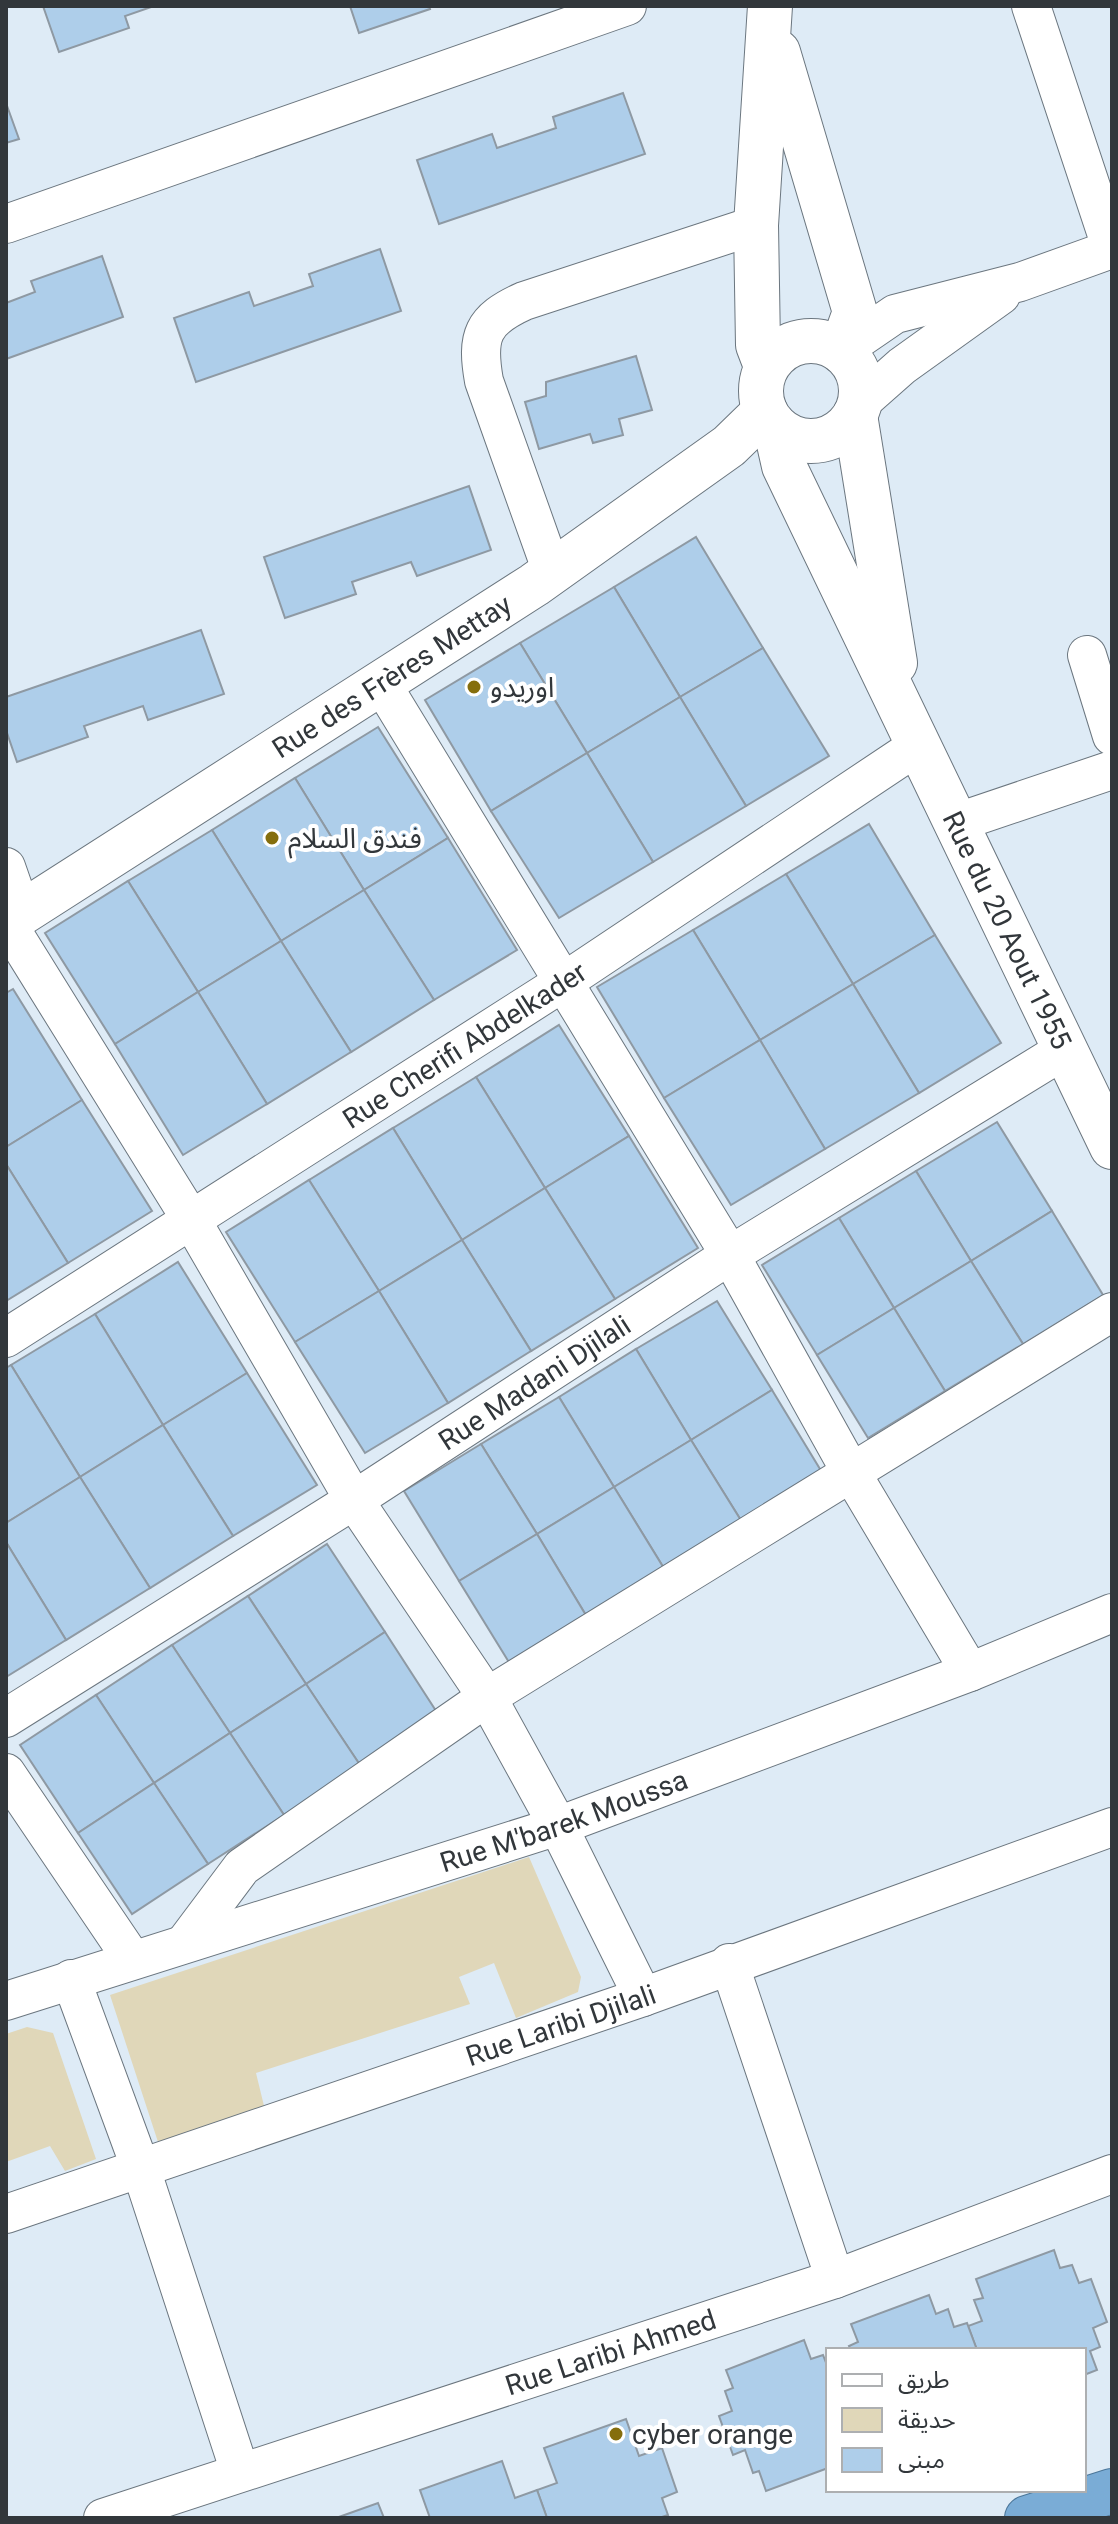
<svg xmlns="http://www.w3.org/2000/svg" width="1118" height="2524" font-family="Roboto,'Noto Sans Arabic',sans-serif">
  <style>
    .green { fill: #e0d7b9 }
    .building { fill: #aeceea; stroke: #8e99a3; stroke-width: 2 }
    .lines { fill: none; stroke-linecap: round; stroke-linejoin: round }
    .minor-casing { stroke: #6b767f; stroke-width: 40 }
    .tertiary-casing { stroke: #6b767f; stroke-width: 46 }
    .trunk-casing { stroke: #4b7699; stroke-width: 46 }
    .minor { stroke: #fff; stroke-width: 38 }
    .tertiary { stroke: #fff; stroke-width: 44 }
    .trunk { stroke: #7aacd6; stroke-width: 44 }
    .poi-dot { fill: #856e0d; stroke: #fff; stroke-width: 3 }
    .labels { text-anchor: middle; dominant-baseline: central; stroke-width: 8; stroke-linejoin: round; paint-order: stroke }
    .street-label { font-size: 28px; fill: #32373b; stroke: #fff }
    .poi-label { font-size: 28px; fill: #32373b; stroke: #fff; text-anchor: start }
  </style>
  <rect width="100%" height="100%" fill="#deebf6"/>
  <g class="green">
    <polygon points="529,1857 581,1977 578,1992 516,2018 494,1963 459,1977 470,2004 256,2073 265,2110 158,2142 110,1995"/>
    <polygon points="27,2027 53,2033 96,2159 65,2171 50,2146 6,2162 6,2034"/>
  </g>
  <g class="building">
    <polygon points="43,6 154,6 125,16 129,28 59,52"/>
    <polygon points="350,6 429,6 430,9 359,33"/>
    <polygon points="623,93 645,154 439,224 417,160 492,134 497,148 556,128 553,117"/>
    <polygon points="6,103 19,139 6,143"/>
    <polygon points="380,249 401,311 196,382 174,318 249,292 254,306 313,286 309,274"/>
    <polygon points="102,256 123,317 6,359 6,303 35,292 31,281"/>
    <polygon points="636,356 652,410 619,419 623,435 593,443 590,434 539,449 525,402 546,396 546,382"/>
    <polygon points="469,486 491,550 417,576 411,562 352,582 356,594 285,618 264,557"/>
    <polygon points="696,537 763,648 680,697 614,587"/>
    <polygon points="614,587 680,697 587,753 520,643"/>
    <polygon points="201,630 224,694 148,720 143,706 84,726 88,737 17,762 6,730 6,697"/>
    <polygon points="520,643 587,753 491,811 425,700"/>
    <polygon points="763,648 829,756 746,806 680,697"/>
    <polygon points="680,697 746,806 653,862 587,753"/>
    <polygon points="378,727 448,838 364,890 295,778"/>
    <polygon points="587,753 653,862 559,918 491,811"/>
    <polygon points="295,778 364,890 281,941 212,830"/>
    <polygon points="869,824 935,935 853,984 786,874"/>
    <polygon points="212,830 281,941 198,992 128,881"/>
    <polygon points="448,838 517,950 434,1000 364,890"/>
    <polygon points="786,874 853,984 760,1040 693,930"/>
    <polygon points="128,881 198,992 115,1044 45,933"/>
    <polygon points="364,890 434,1000 351,1052 281,941"/>
    <polygon points="693,930 760,1040 664,1098 597,987"/>
    <polygon points="935,935 1001,1043 919,1093 853,984"/>
    <polygon points="281,941 351,1052 267,1104 198,992"/>
    <polygon points="853,984 919,1093 825,1149 760,1040"/>
    <polygon points="13,989 82,1100 6,1147 6,993"/>
    <polygon points="198,992 267,1104 183,1155 115,1044"/>
    <polygon points="559,1025 629,1136 545,1188 476,1077"/>
    <polygon points="760,1040 825,1149 731,1205 664,1098"/>
    <polygon points="476,1077 545,1188 462,1240 393,1128"/>
    <polygon points="82,1100 152,1211 68,1263 6,1164 6,1147"/>
    <polygon points="997,1122 1052,1211 971,1261 916,1171"/>
    <polygon points="393,1128 462,1240 379,1291 309,1180"/>
    <polygon points="629,1136 698,1248 615,1299 545,1188"/>
    <polygon points="6,1164 68,1263 6,1301"/>
    <polygon points="916,1171 971,1261 894,1308 839,1218"/>
    <polygon points="309,1180 379,1291 295,1342 226,1232"/>
    <polygon points="545,1188 615,1299 531,1351 462,1240"/>
    <polygon points="1052,1211 1103,1295 1023,1344 971,1261"/>
    <polygon points="839,1218 894,1308 817,1355 762,1265"/>
    <polygon points="462,1240 531,1351 448,1403 379,1291"/>
    <polygon points="971,1261 1023,1344 945,1391 894,1308"/>
    <polygon points="178,1262 247,1373 163,1425 95,1314"/>
    <polygon points="379,1291 448,1403 365,1453 295,1342"/>
    <polygon points="717,1301 772,1390 691,1440 636,1349"/>
    <polygon points="894,1308 945,1391 868,1438 817,1355"/>
    <polygon points="95,1314 163,1425 80,1477 11,1365"/>
    <polygon points="636,1349 691,1440 614,1487 559,1397"/>
    <polygon points="11,1365 80,1477 6,1523 6,1368"/>
    <polygon points="247,1373 317,1485 233,1536 163,1425"/>
    <polygon points="772,1390 823,1474 742,1522 691,1440"/>
    <polygon points="559,1397 614,1487 537,1534 481,1444"/>
    <polygon points="163,1425 233,1536 150,1588 80,1477"/>
    <polygon points="691,1440 742,1522 665,1570 614,1487"/>
    <polygon points="481,1444 537,1534 459,1581 404,1491"/>
    <polygon points="80,1477 150,1588 66,1640 6,1542 6,1523"/>
    <polygon points="614,1487 665,1570 587,1617 537,1534"/>
    <polygon points="537,1534 587,1617 510,1664 459,1581"/>
    <polygon points="6,1542 66,1640 6,1677"/>
    <polygon points="327,1544 385,1632 306,1684 248,1596"/>
    <polygon points="248,1596 306,1684 230,1733 172,1645"/>
    <polygon points="385,1632 438,1714 360,1765 306,1684"/>
    <polygon points="172,1645 230,1733 154,1783 96,1695"/>
    <polygon points="306,1684 360,1765 284,1815 230,1733"/>
    <polygon points="96,1695 154,1783 78,1833 20,1745"/>
    <polygon points="230,1733 284,1815 208,1864 154,1783"/>
    <polygon points="154,1783 208,1864 132,1914 78,1833"/>
    <polygon points="1054,2250 1060,2268 1072,2265 1079,2283 1091,2279 1107,2322 1093,2328 1100,2347 1090,2351 1097,2370 1084,2375 1084,2350 977,2350 968,2326 982,2321 974,2300 983,2298 976,2279"/>
    <polygon points="929,2295 936,2314 948,2309 954,2327 967,2323 977,2350 851,2350 849,2346 858,2342 851,2324"/>
    <polygon points="804,2340 811,2359 823,2355 828,2368 828,2468 766,2491 759,2471 753,2473 745,2450 733,2455 719,2416 732,2411 725,2391 733,2388 726,2370"/>
    <polygon points="626,2419 639,2456 662,2448 677,2492 662,2498 668,2515 659,2518 547,2518 537,2490 557,2483 544,2448"/>
    <polygon points="502,2461 515,2498 537,2490 547,2518 430,2518 420,2490"/>
    <polygon points="378,2503 384,2518 336,2518"/>
  </g>
  <g class="lines">
    <g class="minor-casing">
      <g id="minor">
        <polyline points="1031,6 1112,250"/>
        <polyline points="6,224 627,6"/>
        <polyline points="841,351 895,314 1020,282 1112,249"/>
        <polyline points="859,404 902,366 1001,295"/>
        <path d="M552,572l-68,-191c-8,-45 -2,-61 40,-80l232,-76"/>
        <polyline points="1087,655 1112,736"/>
        <polyline points="381,683 730,1255 852,1474 970,1672"/>
        <polyline points="955,823 1112,770"/>
        <polyline points="6,867 22,913"/>
        <polyline points="7,923 192,1221 354,1500 487,1697 558,1826 643,1997"/>
        <path id="s1" d="M6,1338l559,-357 354,-236"/>
        <path id="s2" d="M6,1718l348,-218 376,-245 334,-205"/>
        <polyline points="6,1773 132,1959"/>
        <polyline points="185,1943 242,1867 487,1697 1112,1312"/>
        <polyline points="729,1963 835,2279"/>
        <polyline points="71,1979 141,2169 240,2472"/>
        <path id="s3" d="M6,2001l552,-175 412,-154 142,-59"/>
        <path id="s4" d="M6,2214l637,-217 469,-170"/>
        <path id="s5" d="M103,2518l732,-239 277,-105"/>
      </g>
    </g>
    <g class="tertiary-casing">
      <g id="tertiary">
        <polyline points="778,52 855,312 841,351"/>
        <circle cx="811" cy="391" r="50"/>
        <polyline points="766,366 758,345 756,225 770,6"/>
        <polyline points="855,415 895,663"/>
        <path id="s6" d="M775,426l9,40 328,681"/>
        <path id="s7" d="M6,923l528,-338 195,-139 36,-35"/>
      </g>
    </g>
    <g class="trunk-casing">
      <polyline id="trunk" points="1027,2518 1112,2491"/>
    </g>
    <use href="#minor" class="minor"/>
    <use href="#tertiary" class="tertiary"/>
    <use href="#trunk" class="trunk"/>
  </g>
  <g class="poi-dot">
    <circle cx="474" cy="687" r="8"/>
    <circle cx="272" cy="838" r="8"/>
    <circle cx="616" cy="2434" r="8"/>
  </g>
  <g class="labels">
    <g class="street-label">
      <text stroke="none"><textPath href="#s7" startOffset="458">Rue des Frères Mettay</textPath></text>
      <text stroke="none"><textPath href="#s6" startOffset="556">Rue du 20 Aout 1955</textPath></text>
      <text stroke="none"><textPath href="#s1" startOffset="544">Rue Cherifi Abdelkader</textPath></text>
      <text stroke="none"><textPath href="#s2" startOffset="626">Rue Madani Djilali</textPath></text>
      <text stroke="none"><textPath href="#s3" startOffset="586">Rue M'barek Moussa</textPath></text>
      <text stroke="none"><textPath href="#s4" startOffset="586">Rue Laribi Djilali</textPath></text>
      <text stroke="none"><textPath href="#s5" startOffset="534">Rue Laribi Ahmed</textPath></text>
    </g>
    <g class="poi-label">
      <text x="490" y="687">اوريدو</text>
      <text x="288" y="838">فندق السلام</text>
      <text x="632" y="2434">cyber orange</text>
    </g>
  </g>
  <rect width="1118" height="2524" fill="none" stroke="#32373b" stroke-width="16"/>
  <rect x="826" y="2348" width="260" height="144" fill="#ffffff" stroke="#adafb1" stroke-width="2"/>
  <rect x="842" y="2374" width="40" height="12" fill="#ffffff" stroke="#adafb1" stroke-width="2"/>
  <text x="898" y="2388" font-size="24" fill="#32373b">طريق</text>
  <rect x="842" y="2408" width="40" height="24" fill="#e0d7b9" stroke="#adafb1" stroke-width="2"/>
  <text x="898" y="2428" font-size="24" fill="#32373b">حديقة</text>
  <rect x="842" y="2448" width="40" height="24" fill="#aeceea" stroke="#adafb1" stroke-width="2"/>
  <text x="898" y="2468" font-size="24" fill="#32373b">مبنى</text>
</svg>
